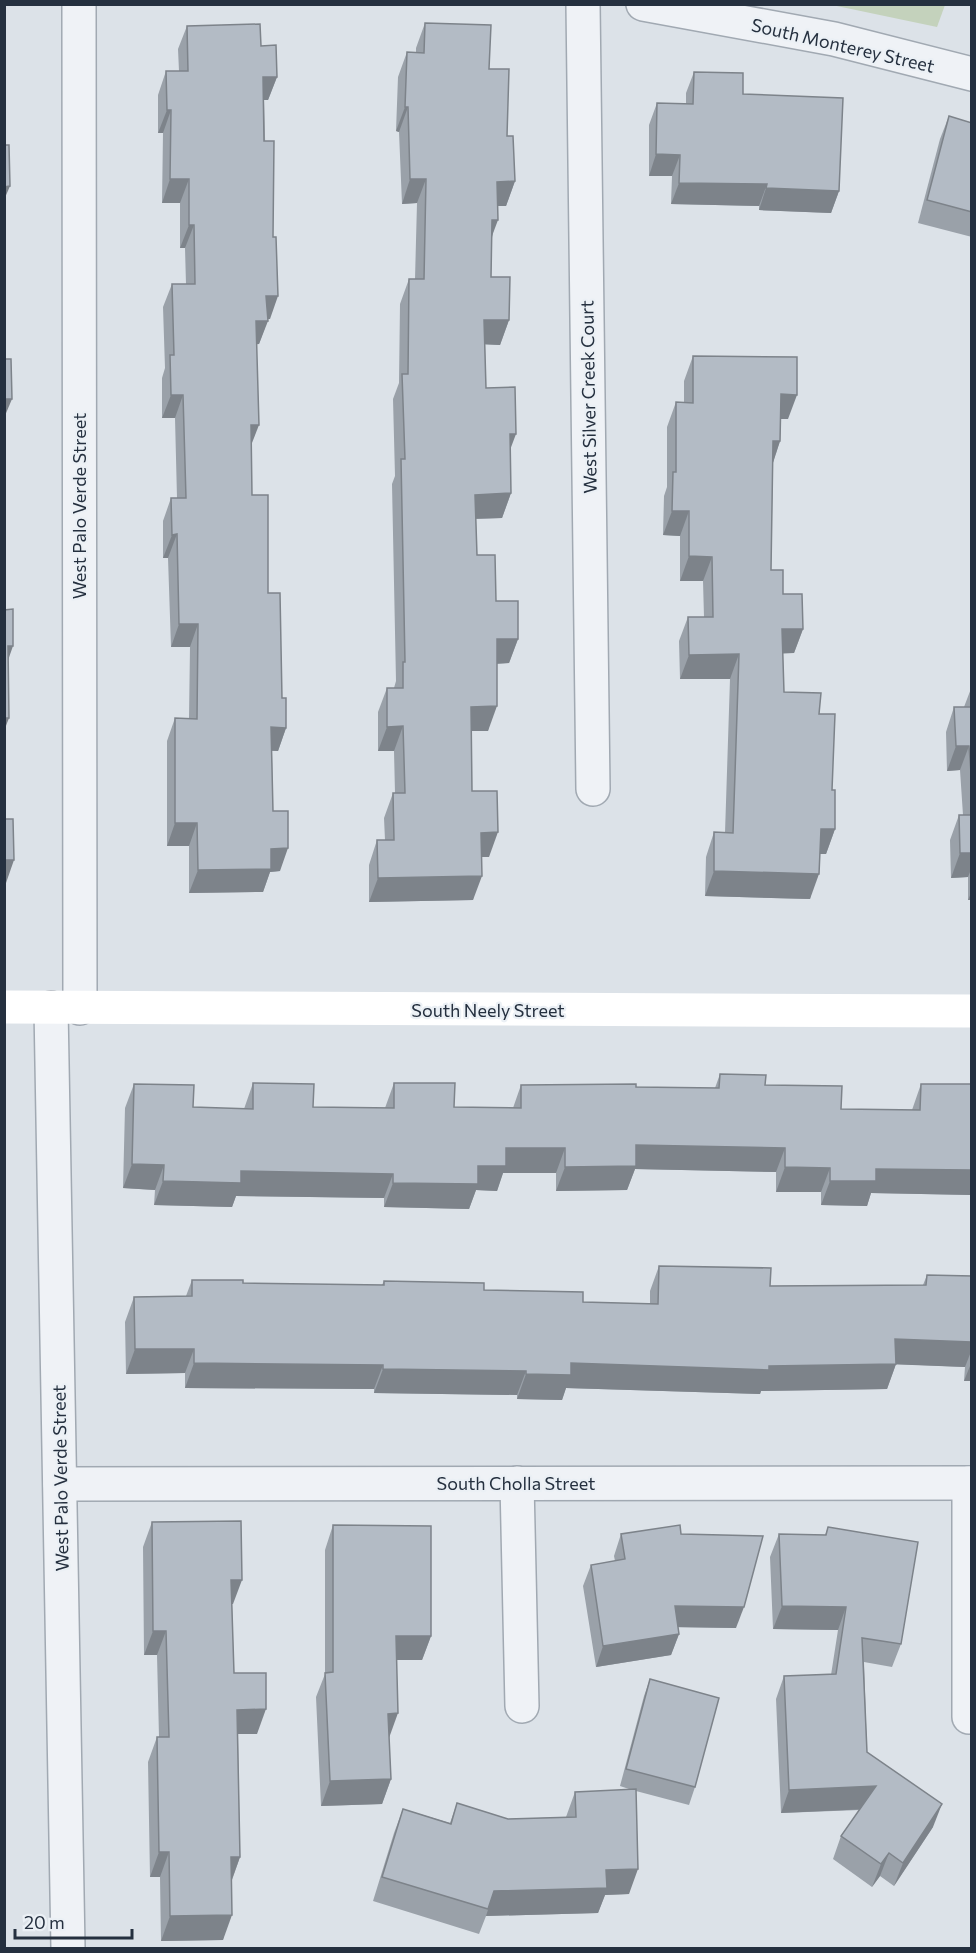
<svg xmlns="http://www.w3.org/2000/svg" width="976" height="1953" font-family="Commissioner,sans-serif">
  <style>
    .green { fill: #c4d2bc }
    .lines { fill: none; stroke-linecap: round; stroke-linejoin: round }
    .street-casing { stroke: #a1a9b2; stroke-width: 36 }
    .street { stroke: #eff2f6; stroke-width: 33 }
    .secondary { stroke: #fff; stroke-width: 33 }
    .wall { fill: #9aa1a9 }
    .shaded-wall { fill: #7d838a }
    .building { fill: #b3bbc5; stroke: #7d838a; stroke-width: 1.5 }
    .labels { text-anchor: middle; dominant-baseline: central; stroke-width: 4.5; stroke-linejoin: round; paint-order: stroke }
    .street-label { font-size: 18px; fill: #25303f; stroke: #ebf0f5 }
  </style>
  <rect width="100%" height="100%" fill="#dce2e8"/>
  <polygon class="green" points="832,5 945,4 945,5 937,27"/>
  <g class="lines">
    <g class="street-casing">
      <g id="street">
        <polyline points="79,4 80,1008"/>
        <polyline points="583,4 593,789"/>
        <polyline points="643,4 834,39 972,74"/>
        <polyline points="51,1008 68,1948"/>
        <polyline points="517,1483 522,1706"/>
        <polyline points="969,1483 969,1717"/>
        <polyline points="60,1484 972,1483"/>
      </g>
    </g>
    <use href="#street" class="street"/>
    <polyline class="secondary" points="4,1007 972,1011"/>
  </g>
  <g class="wall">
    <polygon points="425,23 489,69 507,136 515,181 506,206 498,206 492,238 491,277 509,320 500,345 485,344 486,388 510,450 511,493 502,518 476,519 477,555 496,601 518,639 509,663 497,664 488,731 471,731 472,791 489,857 481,857 473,900 369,902 369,865 377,840 385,840 384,818 393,793 395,793 394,751 378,751 378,712 387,688 394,688 396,681 392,484 395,476 393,399 399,383 400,304 409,279 415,279 417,203 402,204 399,132 396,131 398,77 407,52 416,52 416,48"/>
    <polygon points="187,26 261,46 277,77 268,100 264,100 270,319 268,319 259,344 256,344 251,445 252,495 268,593 286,728 278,751 272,751 273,811 280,871 270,872 263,892 189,893 189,846 167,846 167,741 175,718 189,718 190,647 171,647 168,558 163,558 163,521 171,498 177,498 175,418 162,418 162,378 165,368 163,307 172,284 186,284 185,248 180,248 180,203 162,203 163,133 158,133 158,95 166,71 179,71 178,49"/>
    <polygon points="694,72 743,94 839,191 831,213 759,210 759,206 671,204 672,176 649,176 649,125 657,103 686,104 686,93"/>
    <polygon points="949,116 972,123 972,237 918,223 940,139"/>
    <polygon points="693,356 788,419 781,419 780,441 773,462 771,570 783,594 803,629 794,653 783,653 784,692 819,714 832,790 835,829 826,854 820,854 810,899 705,896 706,857 714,832 725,833 730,679 680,679 679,641 688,617 704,617 703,581 680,581 680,536 663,535 664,496 667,487 667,427 676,402 684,402 684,381"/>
    <polygon points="972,686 972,900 968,900 968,877 951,878 950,840 959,815 963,815 960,770 947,771 946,732 954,707 964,707"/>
    <polygon points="720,1074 765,1085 841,1109 912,1110 921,1084 972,1084 972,1195 871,1193 867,1206 821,1205 821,1192 776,1192 776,1172 635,1169 627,1190 556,1191 556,1173 503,1173 497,1191 476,1190 469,1209 384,1207 384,1198 236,1196 232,1207 154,1205 155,1190 123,1188 125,1108 134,1084 193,1107 244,1109 253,1083 313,1107 385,1108 394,1083 454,1107 513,1108 521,1085 715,1088"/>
    <polygon points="659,1266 770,1286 923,1285 927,1275 972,1276 972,1381 964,1381 965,1367 896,1364 887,1389 761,1391 760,1394 566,1388 562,1400 517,1399 517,1395 374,1393 374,1389 185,1388 185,1373 126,1374 125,1322 134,1297 186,1296 192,1280 243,1283 382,1285 384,1281 484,1290 583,1302 650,1304 650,1291"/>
    <polygon points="152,1522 233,1604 232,1604 234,1673 257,1734 238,1734 240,1857 232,1880 223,1940 161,1941 160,1877 150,1877 148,1762 157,1737 159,1737 157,1655 144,1655 143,1547"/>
    <polygon points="333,1525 431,1636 422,1660 397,1660 389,1737 391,1779 382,1804 321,1806 316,1697 325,1674 325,1550"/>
    <polygon points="828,1527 901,1644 892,1667 864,1662 867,1752 933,1827 894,1886 880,1876 872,1887 833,1859 841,1836 860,1810 781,1813 776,1699 784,1676 831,1675 838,1630 773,1629 770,1557 779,1534 825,1535"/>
    <polygon points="621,1534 681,1534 736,1628 678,1627 679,1634 671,1655 596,1667 583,1586 591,1565 615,1561 614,1556"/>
    <polygon points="650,1679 695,1787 689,1805 636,1791 629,1894 605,1895 598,1913 486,1916 479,1934 373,1901 394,1833 403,1809 450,1823 457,1803 508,1819 566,1817 575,1792 632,1790 620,1786 644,1696"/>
  </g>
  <g class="shaded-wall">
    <polygon points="263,77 277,77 268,100 255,100"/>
    <polygon points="405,107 408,107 399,132 396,131"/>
    <polygon points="167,110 171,110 163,133 158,133"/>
    <polygon points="656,154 680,155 672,176 649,176"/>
    <polygon points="170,179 189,179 180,203 162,203"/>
    <polygon points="410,179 426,179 417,203 402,204"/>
    <polygon points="515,181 506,206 488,206 497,182"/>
    <polygon points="679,183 767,184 759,206 671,204"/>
    <polygon points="10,186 4,200 4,187"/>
    <polygon points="766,188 839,191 831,213 759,210"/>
    <polygon points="492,220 498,220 489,244"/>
    <polygon points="189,225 194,225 185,248 180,248"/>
    <polygon points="266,296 278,296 270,319 258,319"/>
    <polygon points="484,320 509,320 500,345 475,344"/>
    <polygon points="256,321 268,321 259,344 247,345"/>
    <polygon points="781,394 797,395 788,419 772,419"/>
    <polygon points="171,395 183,395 175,418 162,418"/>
    <polygon points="4,399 12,399 4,418"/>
    <polygon points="251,425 259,425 250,448"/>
    <polygon points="510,434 516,434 507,458"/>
    <polygon points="773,441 780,441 772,466"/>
    <polygon points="511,493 502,518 466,519 475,495"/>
    <polygon points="672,511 689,511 680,536 663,535"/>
    <polygon points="177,534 168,558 163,558 172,535"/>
    <polygon points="689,556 712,557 703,581 680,581"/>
    <polygon points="179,624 198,624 190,647 171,647"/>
    <polygon points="782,629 803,629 794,653 773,654"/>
    <polygon points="497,639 518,639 509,663 488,664"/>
    <polygon points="8,646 13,646 5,669"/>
    <polygon points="739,654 730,679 680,679 689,655"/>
    <polygon points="497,706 488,731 462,731 471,707"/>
    <polygon points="4,718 9,718 4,731"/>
    <polygon points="403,726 394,751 378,751 387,727"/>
    <polygon points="271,727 286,728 278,751 263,750"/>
    <polygon points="956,746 969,746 960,770 947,771"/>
    <polygon points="175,823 197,823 189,846 167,846"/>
    <polygon points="821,829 835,829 826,854 812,854"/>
    <polygon points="498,832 489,857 472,857 481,833"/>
    <polygon points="288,848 280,871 270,872 263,892 189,893 198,870 271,849"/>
    <polygon points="960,853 972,853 972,867 968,877 951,878"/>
    <polygon points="4,860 14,860 6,883 4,883"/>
    <polygon points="714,871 819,874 810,899 705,896"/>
    <polygon points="482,876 473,900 369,902 378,878"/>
    <polygon points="972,891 972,900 968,900"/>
    <polygon points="636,1145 785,1148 776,1172 635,1169 627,1190 556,1191 565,1167"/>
    <polygon points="506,1148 565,1148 556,1173 503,1173 497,1191 476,1190 469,1209 384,1207 393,1183 478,1166"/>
    <polygon points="132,1164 164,1165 155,1190 123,1188"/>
    <polygon points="785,1167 830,1168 821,1192 776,1192"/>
    <polygon points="876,1169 972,1170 972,1195 871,1193 867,1206 821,1205 830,1181"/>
    <polygon points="241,1171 393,1174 384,1198 236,1196 232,1207 154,1205 163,1181"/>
    <polygon points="895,1339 972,1342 972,1349 965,1367 886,1364"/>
    <polygon points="135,1349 194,1349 185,1373 126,1374"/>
    <polygon points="972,1361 972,1381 964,1381"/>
    <polygon points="194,1363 383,1365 374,1389 185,1388"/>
    <polygon points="571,1363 769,1366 896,1364 887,1389 761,1391 760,1394 566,1388 562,1400 517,1399 526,1374"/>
    <polygon points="383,1369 526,1371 517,1395 374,1393"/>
    <polygon points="231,1580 242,1580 233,1604 222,1604"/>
    <polygon points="675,1606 744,1607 736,1628 667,1627"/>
    <polygon points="782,1606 846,1607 838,1630 773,1629"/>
    <polygon points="153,1631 166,1631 157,1655 144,1655"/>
    <polygon points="679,1634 671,1655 596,1667 603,1646"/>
    <polygon points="396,1636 431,1636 422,1660 387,1660"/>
    <polygon points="266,1709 257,1734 228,1734 237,1710"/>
    <polygon points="398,1713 389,1738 388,1714"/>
    <polygon points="391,1779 382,1804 321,1806 330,1781"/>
    <polygon points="876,1786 868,1809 781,1813 789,1790"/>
    <polygon points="942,1804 933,1827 894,1886 903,1863"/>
    <polygon points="159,1852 169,1852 160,1877 150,1877"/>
    <polygon points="889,1853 880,1876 872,1887 881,1864"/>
    <polygon points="231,1857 240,1857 231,1882"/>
    <polygon points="638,1869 629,1894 605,1895 598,1913 486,1916 494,1891 606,1870"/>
    <polygon points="232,1915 223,1940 161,1941 170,1916"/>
  </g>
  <g class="building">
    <polygon points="425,23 491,25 489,69 509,69 507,136 513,136 515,181 497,182 498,220 492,220 491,277 510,277 509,320 484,320 486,388 515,387 516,434 510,434 511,493 475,495 477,555 495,555 496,601 518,601 518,639 497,639 497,706 471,707 472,791 497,791 498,832 481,833 482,876 378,878 377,840 394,840 393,793 405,793 403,726 387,727 387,688 403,688 403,662 405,662 401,459 405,459 402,374 408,374 409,279 424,279 426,179 410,179 408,107 405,107 407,52 424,53"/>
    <polygon points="260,24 261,46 276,45 277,77 263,77 264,141 274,141 273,237 276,237 278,296 266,296 268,321 256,321 259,425 251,425 252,495 268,495 268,593 280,593 282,698 286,698 286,728 271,727 273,811 288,811 288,848 271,849 271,869 198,870 197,823 175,823 175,718 197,719 198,624 179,624 177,534 172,535 171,498 186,498 183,395 171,395 170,355 174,355 172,284 195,284 194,225 189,225 189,179 170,179 171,110 167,110 166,71 188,71 187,26"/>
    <polygon points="694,72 743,73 743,94 843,98 839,191 766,188 767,184 679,183 680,155 656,154 657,103 693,104"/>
    <polygon points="949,116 972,123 972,212 927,200"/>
    <polygon points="4,130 5,145 9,145 10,186 4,187"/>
    <polygon points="693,356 797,357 797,395 781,394 780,441 773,441 771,570 783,570 783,594 802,594 803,629 782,629 784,692 821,693 819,714 835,714 832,790 835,790 835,829 821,829 819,874 714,871 714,832 733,833 739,654 689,655 688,617 713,617 712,557 689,556 689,511 672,511 673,472 676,472 676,402 693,403"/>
    <polygon points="4,359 11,359 12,399 4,399"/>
    <polygon points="13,609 13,646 8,646 9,718 4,718 4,610"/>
    <polygon points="954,707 972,707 972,787 969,746 956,746"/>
    <polygon points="959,815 972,815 972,853 960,853"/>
    <polygon points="4,819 13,819 14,860 4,860"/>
    <polygon points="720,1074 766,1075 765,1085 842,1086 841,1109 920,1110 921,1084 972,1084 972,1170 876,1169 876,1181 830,1181 830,1168 785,1167 785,1148 636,1145 636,1166 565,1167 565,1148 506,1148 506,1166 478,1166 478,1184 393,1183 393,1174 241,1171 241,1183 163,1181 164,1165 132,1164 134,1084 194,1085 193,1107 253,1109 253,1083 314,1084 313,1107 394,1108 394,1083 455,1083 454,1107 521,1108 521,1085 636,1084 636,1087 719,1088"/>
    <polygon points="659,1266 771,1268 770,1286 926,1285 927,1275 972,1276 972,1342 895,1339 896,1364 769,1366 769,1370 571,1363 571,1375 526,1374 526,1371 383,1369 383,1365 194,1363 194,1349 135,1349 134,1297 192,1296 192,1280 243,1280 243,1283 384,1285 384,1281 484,1283 484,1290 583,1292 583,1302 658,1304"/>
    <polygon points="241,1521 242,1580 231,1580 234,1673 266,1673 266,1709 237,1710 240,1857 231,1857 232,1915 170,1916 169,1852 159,1852 157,1737 169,1737 166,1631 153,1631 152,1522"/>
    <polygon points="333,1525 431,1526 431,1636 396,1636 398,1713 388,1714 391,1779 330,1781 325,1673 333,1672"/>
    <polygon points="680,1525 681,1534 763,1536 744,1607 675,1606 679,1634 603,1646 591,1565 625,1559 621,1534"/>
    <polygon points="828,1527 918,1542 901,1644 862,1638 867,1752 942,1804 903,1863 889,1853 881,1864 841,1836 876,1786 789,1790 784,1676 836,1674 846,1607 782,1606 779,1534 826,1535"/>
    <polygon points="650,1679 719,1698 695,1787 626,1769"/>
    <polygon points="636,1789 638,1869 606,1870 607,1888 494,1891 488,1909 382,1877 403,1809 451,1824 457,1803 508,1819 576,1817 575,1792"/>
  </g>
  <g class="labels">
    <g class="street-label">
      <text transform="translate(843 45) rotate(13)">South Monterey Street</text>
      <text transform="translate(588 397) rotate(-91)">West Silver Creek Court</text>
      <text transform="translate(79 506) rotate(-90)">West Palo Verde Street</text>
      <text x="488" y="1010">South Neely Street</text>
      <text transform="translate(60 1478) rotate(-91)">West Palo Verde Street</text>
      <text x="516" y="1483">South Cholla Street</text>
    </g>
  </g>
  <rect width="976" height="1953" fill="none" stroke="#25303f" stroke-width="12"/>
  <path d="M15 1929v9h117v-9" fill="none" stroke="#25303f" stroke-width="3"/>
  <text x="24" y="1929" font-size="18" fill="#25303f" stroke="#ebf0f5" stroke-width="4.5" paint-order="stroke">20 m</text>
</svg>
